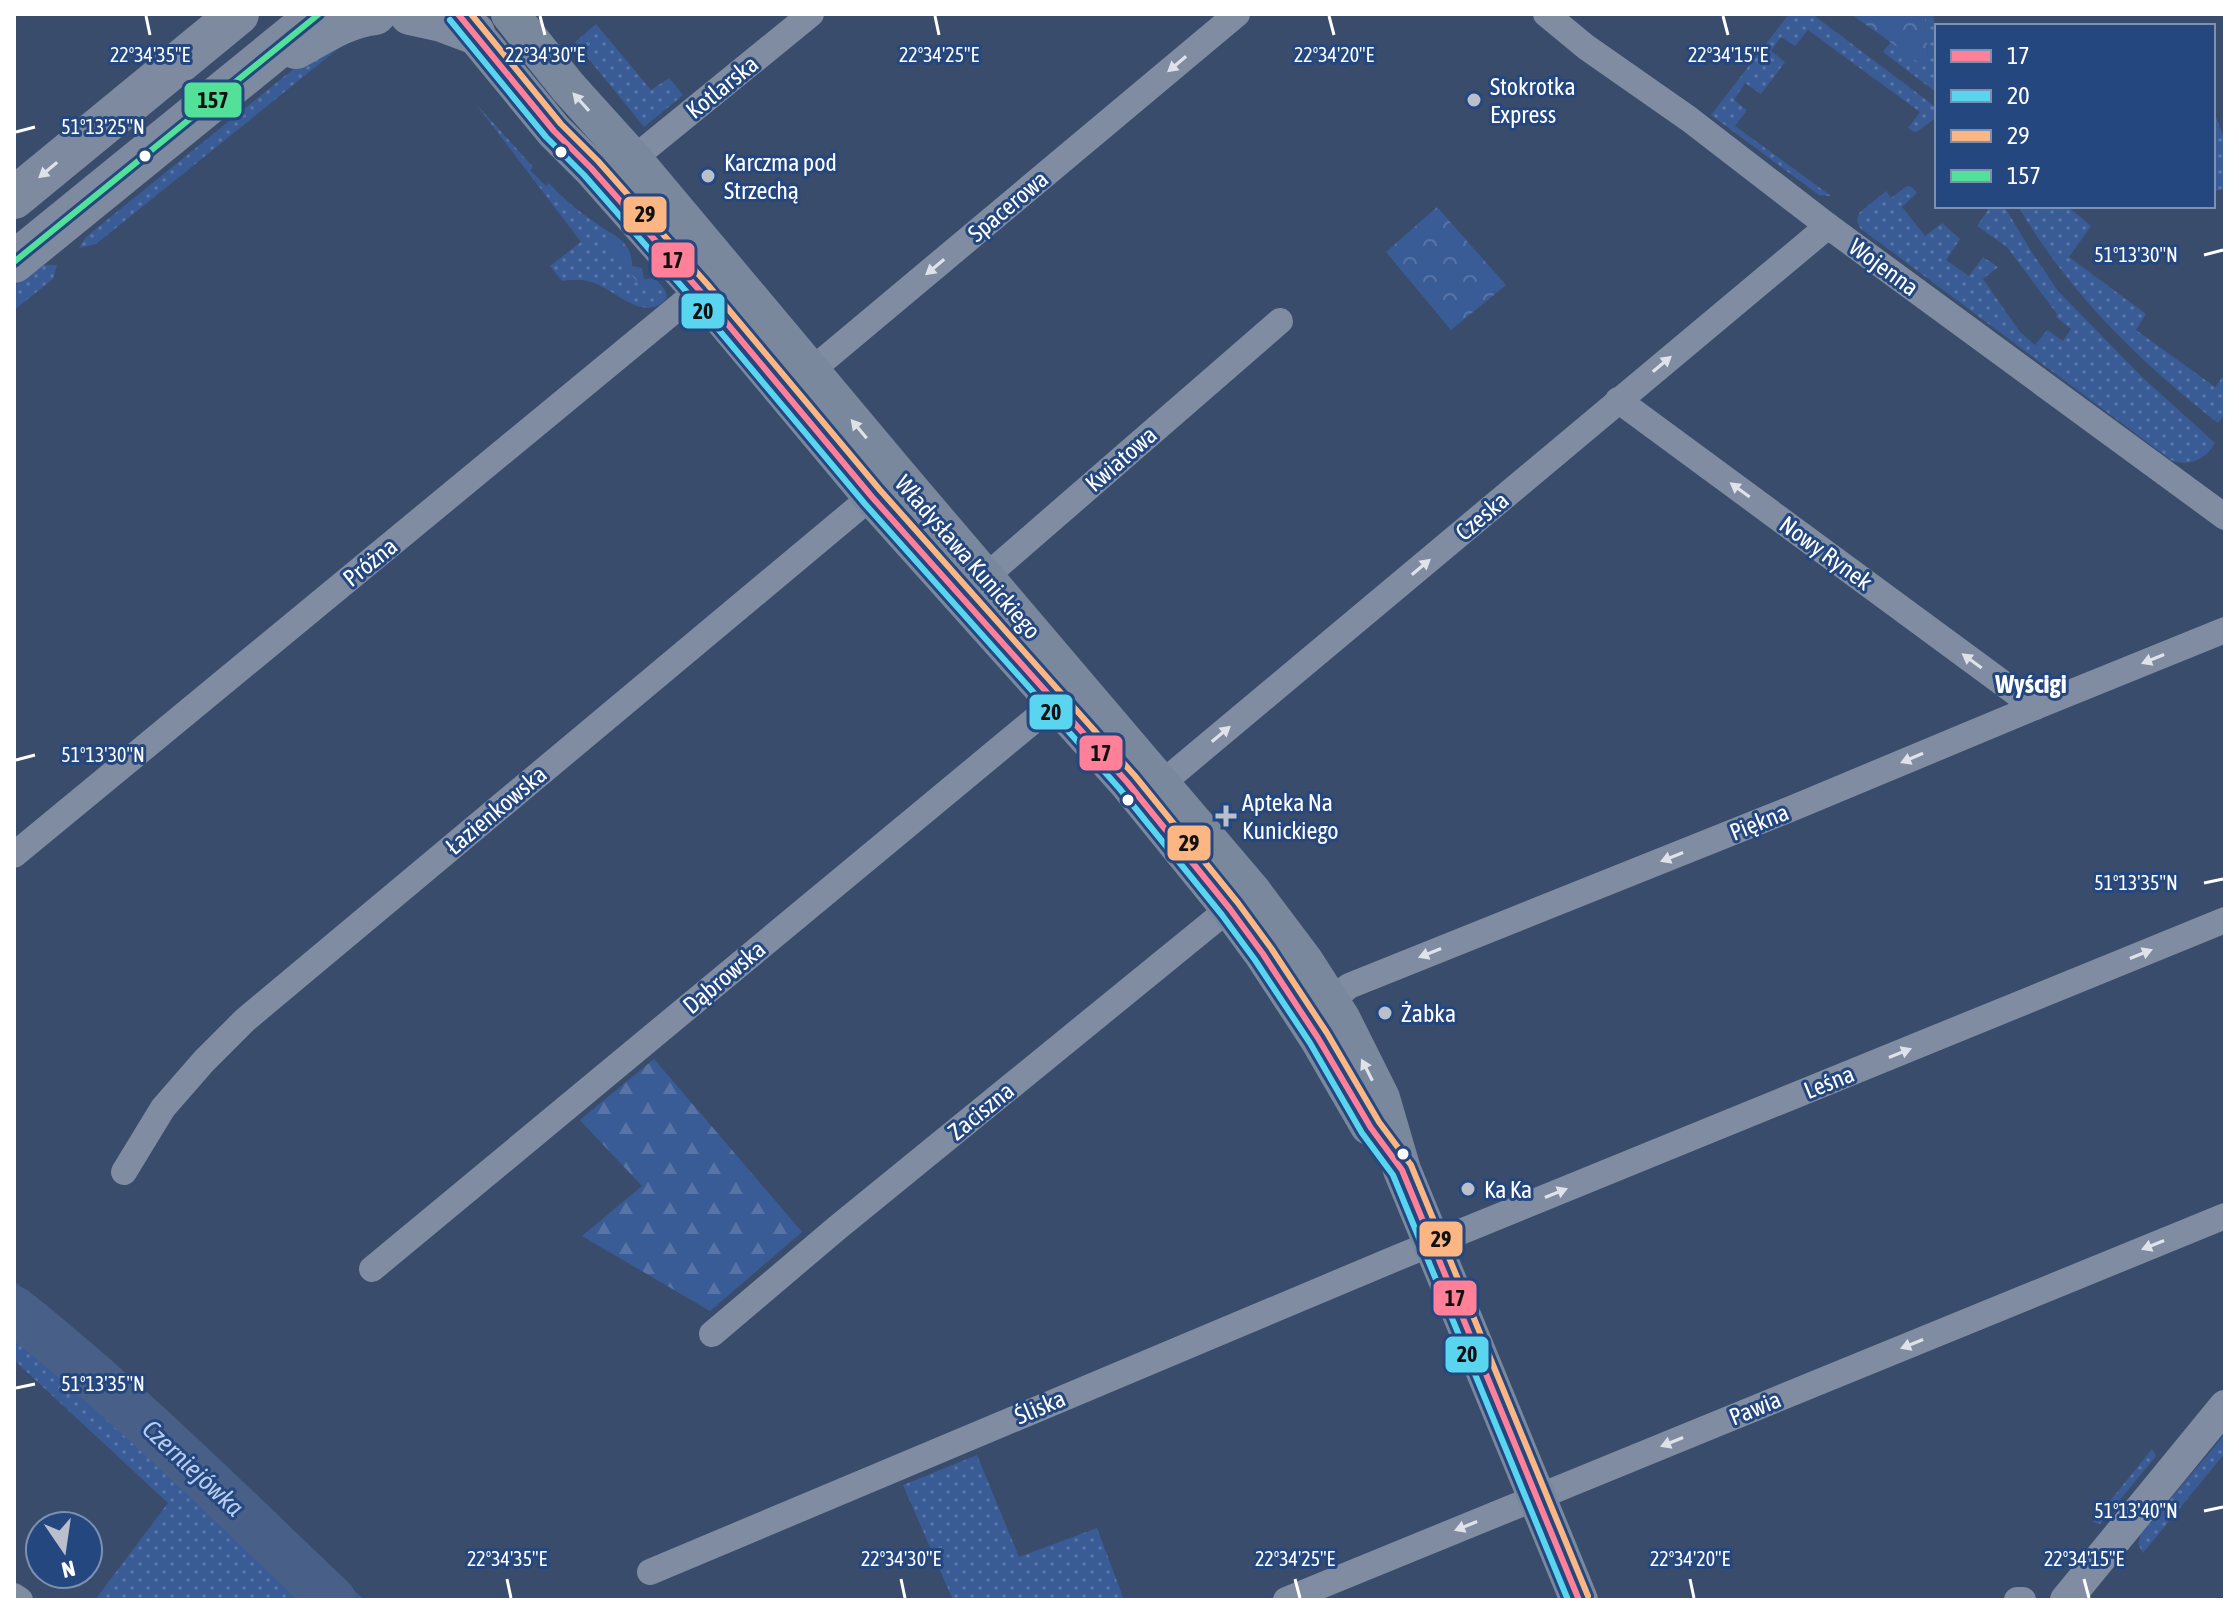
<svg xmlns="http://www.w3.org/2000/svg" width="2239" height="1614" font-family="'Asap Condensed',sans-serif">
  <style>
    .grass { fill: url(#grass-dots) }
    .forest { fill: url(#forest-firs) }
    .park { fill: url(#park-crowns) }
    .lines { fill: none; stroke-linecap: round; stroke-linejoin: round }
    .river { stroke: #485f88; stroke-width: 48 }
    .minor { stroke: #7f8ca1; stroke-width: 26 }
    .tertiary { stroke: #7f8ca1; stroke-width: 32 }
    .secondary { stroke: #7a889d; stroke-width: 38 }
    .primary { stroke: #7d8a9f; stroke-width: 42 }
    .bus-1-casing { stroke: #25477f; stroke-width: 12 }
    .bus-2-casing { stroke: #25477f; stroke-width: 12 }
    .bus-3-casing { stroke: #25477f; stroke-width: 12 }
    .bus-4-casing { stroke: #25477f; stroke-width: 12 }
    .bus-1 { stroke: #ff8098; stroke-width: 6 }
    .bus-2 { stroke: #5ad5f0; stroke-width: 6 }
    .bus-3 { stroke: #fbb684; stroke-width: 6 }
    .bus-4 { stroke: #53e098; stroke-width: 6 }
    .oneway { fill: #dfe2e8 }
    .oneway2 { fill: #dee1e6 }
    .oneway3 { fill: #dee2e7 }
    .ticks { fill: none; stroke: #fff; stroke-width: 3 }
    .poi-dot { fill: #bac0cb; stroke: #25477f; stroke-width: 3 }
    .bus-dot { fill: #fff; stroke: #25477f; stroke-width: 3 }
    .labels { text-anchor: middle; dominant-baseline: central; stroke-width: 6; stroke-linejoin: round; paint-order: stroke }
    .poi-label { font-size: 24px; fill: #fff; stroke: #25477f; text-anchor: start }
    .street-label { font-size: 24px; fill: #fff; stroke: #25477f }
    .neighbourhood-label { font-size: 26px; font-weight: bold; fill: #fff; stroke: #25477f }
    .water-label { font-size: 26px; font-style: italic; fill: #b7ccee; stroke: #25477f }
    .ticks-label { font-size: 20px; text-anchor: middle; fill: #fff; stroke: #25477f; stroke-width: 6; stroke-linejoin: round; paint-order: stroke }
    .line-badge { stroke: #25477f; stroke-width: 3 }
    .pale-badge-label { font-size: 22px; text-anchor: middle; font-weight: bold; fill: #111 }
  </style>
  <defs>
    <pattern id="grass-dots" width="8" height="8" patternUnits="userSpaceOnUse" patternTransform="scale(2)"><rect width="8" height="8" fill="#3a5c96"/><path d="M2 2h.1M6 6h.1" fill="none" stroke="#5874a6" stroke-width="1.8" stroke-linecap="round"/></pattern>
    <pattern id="forest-firs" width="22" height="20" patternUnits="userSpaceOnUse" patternTransform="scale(2)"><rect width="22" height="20" fill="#3a5c96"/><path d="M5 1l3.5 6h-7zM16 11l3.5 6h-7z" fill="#5874a6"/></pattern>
    <pattern id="park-crowns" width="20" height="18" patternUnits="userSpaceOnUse" patternTransform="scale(2)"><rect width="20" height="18" fill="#3a5c96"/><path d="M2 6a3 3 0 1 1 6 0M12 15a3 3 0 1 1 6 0" fill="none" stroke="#5874a6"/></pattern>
  </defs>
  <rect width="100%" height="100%" fill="#394c6b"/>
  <g class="grass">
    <polygon points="1789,14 1818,14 1816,17 1937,108 1937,117 1918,131 1914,132 1908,128 1920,112 1808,30 1795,46 1781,37 1771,51 1785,62 1761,94 1745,83 1734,100 1747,110 1735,126 1831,196 1819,195 1711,115"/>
    <polygon points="1924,14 1933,14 1937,39 1937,93 1883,52 1891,42 1917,61 1928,55"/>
    <polygon points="596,24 651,90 669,78 683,95 644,127 575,42"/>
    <polygon points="349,40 96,244 79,248 86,237 328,41"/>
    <path d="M476,104l57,63 -3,3 16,16 3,-3c19,22 42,37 66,53l-1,12 33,38 13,-2 6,8 1,6c-21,24 -47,-3 -68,-13 -12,-6 -25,-6 -37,-4l-12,-15 31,-24z"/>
    <polygon points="2216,117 2225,141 2225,188 2213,192 2213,118"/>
    <path d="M1907,186l5,1 5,6 -15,14 23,29 17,-13 18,16 -14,21 23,16 14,-19 15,10 -15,12 37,53 15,13 12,-15 16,11 8,-12 -15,-12 1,-3 -50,-67 -30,-21 11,-16 -6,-4h22l27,45 27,40 84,86 73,66c-10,17 -25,24 -44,17l-311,-232 -3,-7 2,-8 27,-22 5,7z"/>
    <path d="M2018,206h49l24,20 -22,31 77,57 -10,16 79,57 10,-13v40l-7,9c-78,-61 -150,-131 -200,-217z"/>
    <polygon points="42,265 57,265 53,279 14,310 14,286"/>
    <path d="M14,1281c123,100 236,209 350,319h-269l73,-97 -154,-143z"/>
    <polygon points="2225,1434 2225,1453 2143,1553 2138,1544 2141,1534"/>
    <polygon points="2152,1449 2156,1456 2100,1524 2093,1522"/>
    <polygon points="977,1455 1019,1557 1097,1528 1124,1600 953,1600 903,1485"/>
  </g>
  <polygon class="forest" points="654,1059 802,1232 710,1311 582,1236 642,1186 580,1120"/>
  <g class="park">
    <polygon points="1851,14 1924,14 1928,55 1917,61"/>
    <polygon points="1437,207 1506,285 1451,330 1386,252"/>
    <path d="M610,232c15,10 22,17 22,34l10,2 2,11 11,-1 9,11 -17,4 -38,-44z"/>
  </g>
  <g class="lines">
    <path class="river" d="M14,1310c112,89 214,191 318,290"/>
    <g class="minor">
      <polyline points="1546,14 1586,47 1689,119 1828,226 2225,517"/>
      <polyline points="633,159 811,14"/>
      <polyline points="803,386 812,372 825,359 1237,14"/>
      <polyline points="1618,400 2035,707"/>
      <polyline points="975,586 1280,321"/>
      <polyline points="1146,783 1160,783 1173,774 1828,226"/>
      <polyline points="14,855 710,281"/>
      <polyline points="1326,1016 1331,1001 1349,986 1793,808 2035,707 2225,630"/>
      <polyline points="124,1172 163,1108 204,1061 245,1020 884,486"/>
      <polyline points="372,1269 1068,692"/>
      <polyline points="712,1334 837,1228 1242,898"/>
      <polyline points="650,1572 1399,1257 2225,920"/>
      <polyline points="14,1596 20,1600"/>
      <polyline points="1286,1600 2225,1216"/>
      <polyline points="2017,1600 2023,1600"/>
    </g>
    <polyline class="tertiary" points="2066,1600 2225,1406"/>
    <g class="secondary">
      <polyline points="458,14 554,131 591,168 700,291 872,497 1127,782 1230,909 1263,954 1318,1038 1369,1126"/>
      <polyline points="510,14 568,87 633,159 897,474 1251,890 1305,962 1341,1018 1381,1098 1402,1170 1579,1600"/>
    </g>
    <g class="primary">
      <polyline points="410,14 442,21 474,33"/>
      <path d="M296,48c25,-14 50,-31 79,-34"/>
      <polyline points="14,198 238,14"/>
      <polyline points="14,262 319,14"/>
    </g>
    <g class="bus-1-casing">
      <polyline id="bus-1" points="458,14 554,131 591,168 700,291 872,497 1127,782 1230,909 1263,954 1318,1038 1371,1128 1402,1170 1579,1600"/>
    </g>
    <g class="bus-2-casing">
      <polyline id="bus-2" points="450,20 546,137 584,175 692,298 865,504 1119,788 1222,915 1255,960 1310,1043 1362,1133 1393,1175 1568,1600"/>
    </g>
    <g class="bus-3-casing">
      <polyline id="bus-3" points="471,14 561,124 598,161 708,285 880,490 1135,776 1238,903 1271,948 1327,1033 1379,1122 1411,1165 1588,1596"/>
    </g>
    <g class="bus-4-casing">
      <polyline id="bus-4" points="14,262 319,14"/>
    </g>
    <use href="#bus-1" class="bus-1"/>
    <use href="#bus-2" class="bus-2"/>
    <use href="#bus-3" class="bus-3"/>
    <use href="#bus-4" class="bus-4"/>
  </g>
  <defs><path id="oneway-solid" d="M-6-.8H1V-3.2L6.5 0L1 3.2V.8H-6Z" transform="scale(2)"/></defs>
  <g class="oneway">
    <use href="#oneway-solid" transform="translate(1177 64) rotate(140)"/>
    <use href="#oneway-solid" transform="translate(935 267) rotate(140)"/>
    <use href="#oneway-solid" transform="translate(1662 364) rotate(-40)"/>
    <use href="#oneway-solid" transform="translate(1740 490) rotate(-144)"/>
    <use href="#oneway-solid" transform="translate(1421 567) rotate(-40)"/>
    <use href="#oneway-solid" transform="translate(2153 659) rotate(158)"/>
    <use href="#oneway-solid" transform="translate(1972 661) rotate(-144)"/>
    <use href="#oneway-solid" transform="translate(1221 734) rotate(-40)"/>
    <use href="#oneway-solid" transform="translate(1912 758) rotate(157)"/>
    <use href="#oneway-solid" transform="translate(1672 857) rotate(158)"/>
    <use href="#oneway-solid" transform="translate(1430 953) rotate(158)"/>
    <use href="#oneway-solid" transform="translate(2141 954) rotate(-22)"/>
    <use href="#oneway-solid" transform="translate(1900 1053) rotate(-22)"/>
    <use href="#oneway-solid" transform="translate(1556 1193) rotate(-22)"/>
    <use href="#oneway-solid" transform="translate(2153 1245) rotate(158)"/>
    <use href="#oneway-solid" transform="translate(1912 1344) rotate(158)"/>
    <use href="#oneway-solid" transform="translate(1672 1442) rotate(158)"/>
    <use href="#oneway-solid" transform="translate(1466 1526) rotate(158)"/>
  </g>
  <g class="oneway2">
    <use href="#oneway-solid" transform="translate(581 102) rotate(-132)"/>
    <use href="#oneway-solid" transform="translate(859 429) rotate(-130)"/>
    <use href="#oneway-solid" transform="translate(1367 1070) rotate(-117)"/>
  </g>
  <use class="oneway3" href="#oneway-solid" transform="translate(48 170) rotate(140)"/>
  <path class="ticks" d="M146,16l4,19M540,16l5,19M935,16l4,19M1329,16l5,19M1723,16l5,19M16,132l19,-5M2204,255l19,-5M16,760l19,-5M2204,883l19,-4M16,1388l19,-4M2204,1511l19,-4M507,1579l4,19M901,1579l4,19M1295,1579l5,19M1690,1579l4,19M2084,1579l5,19"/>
  <g class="poi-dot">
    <circle cx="1474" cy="100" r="8"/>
    <circle cx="708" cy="176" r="8"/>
    <path d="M1222 804h8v8h8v8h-8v8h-8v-8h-8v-8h8z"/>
    <circle cx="1385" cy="1013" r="8"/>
    <circle cx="1468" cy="1189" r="8"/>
  </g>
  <g class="bus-dot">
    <circle cx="561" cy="152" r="7"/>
    <circle cx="145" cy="156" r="7"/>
    <circle cx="1128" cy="800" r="7"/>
    <circle cx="1403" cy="1154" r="7"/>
  </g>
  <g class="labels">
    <g class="poi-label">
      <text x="1490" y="86">Stokrotka<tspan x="1490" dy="28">Express</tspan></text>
      <text x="724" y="162">Karczma pod<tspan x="724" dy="28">Strzechą</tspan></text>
      <text x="1242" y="802">Apteka Na<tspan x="1242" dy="28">Kunickiego</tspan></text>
      <text x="1401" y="1013">Żabka</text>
      <text x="1484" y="1189">Ka Ka</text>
    </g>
    <g class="street-label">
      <text transform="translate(722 87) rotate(-39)">Kotlarska</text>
      <text transform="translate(1008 206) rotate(-40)">Spacerowa</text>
      <text transform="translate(1884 267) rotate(36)">Wojenna</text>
      <text transform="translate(1121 459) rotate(-41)">Kwiatowa</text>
      <text transform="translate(1482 516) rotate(-40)">Czeska</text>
      <text transform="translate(1826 553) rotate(36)">Nowy Rynek</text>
      <text transform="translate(968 557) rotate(49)">Władysława Kunickiego</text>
      <text transform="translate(370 562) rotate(-39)">Próżna</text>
      <text transform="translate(496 810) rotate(-40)">Łazienkowska</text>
      <text transform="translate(1759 822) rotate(-22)">Piękna</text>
      <text transform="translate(724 977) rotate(-40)">Dąbrowska</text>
      <text transform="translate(1829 1082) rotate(-22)">Leśna</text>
      <text transform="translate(981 1111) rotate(-39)">Zaciszna</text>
      <text transform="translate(1040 1407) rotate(-23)">Śliska</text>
      <text transform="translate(1755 1408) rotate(-22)">Pawia</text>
    </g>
    <g class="neighbourhood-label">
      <text x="2031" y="684">Wyścigi</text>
    </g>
    <g class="water-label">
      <text transform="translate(193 1468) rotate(43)">Czerniejówka</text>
    </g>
  </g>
  <g class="ticks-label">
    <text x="150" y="62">22°34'35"E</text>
    <text x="545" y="62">22°34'30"E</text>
    <text x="939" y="62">22°34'25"E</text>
    <text x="1334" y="62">22°34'20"E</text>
    <text x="1728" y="62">22°34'15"E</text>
    <text x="103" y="134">51°13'25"N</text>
    <text x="2136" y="262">51°13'30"N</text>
    <text x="103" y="762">51°13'30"N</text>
    <text x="2136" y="890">51°13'35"N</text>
    <text x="103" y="1391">51°13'35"N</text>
    <text x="2136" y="1518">51°13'40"N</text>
    <text x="507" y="1566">22°34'35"E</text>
    <text x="901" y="1566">22°34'30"E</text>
    <text x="1295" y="1566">22°34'25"E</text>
    <text x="1690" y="1566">22°34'20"E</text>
    <text x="2084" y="1566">22°34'15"E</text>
  </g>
  <g class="line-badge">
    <rect x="183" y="81" width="60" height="38" rx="8" fill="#53e098"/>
    <rect x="622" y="195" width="46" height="39" rx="8" fill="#fbb684"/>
    <rect x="650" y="241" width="46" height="38" rx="8" fill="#ff8098"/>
    <rect x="680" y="292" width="46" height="38" rx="8" fill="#5ad5f0"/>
    <rect x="1028" y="693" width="46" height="38" rx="8" fill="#5ad5f0"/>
    <rect x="1078" y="734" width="46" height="38" rx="8" fill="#ff8098"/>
    <rect x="1166" y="824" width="46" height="38" rx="8" fill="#fbb684"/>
    <rect x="1418" y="1220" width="46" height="38" rx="8" fill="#fbb684"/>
    <rect x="1432" y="1279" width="46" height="38" rx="8" fill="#ff8098"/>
    <rect x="1444" y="1335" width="46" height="39" rx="8" fill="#5ad5f0"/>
  </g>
  <g class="pale-badge-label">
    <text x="213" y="108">157</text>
    <text x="645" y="222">29</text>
    <text x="673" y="268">17</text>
    <text x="703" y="319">20</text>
    <text x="1051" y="720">20</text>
    <text x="1101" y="761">17</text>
    <text x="1189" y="851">29</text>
    <text x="1441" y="1247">29</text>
    <text x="1455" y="1306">17</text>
    <text x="1467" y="1362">20</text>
  </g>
  <rect width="2239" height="1614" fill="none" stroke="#ffffff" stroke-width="32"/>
  <rect x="1935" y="24" width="280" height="184" fill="#25477f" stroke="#7c91b2" stroke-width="2"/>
  <rect x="1951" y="50" width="40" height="12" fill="#ff8098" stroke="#7c91b2" stroke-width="2"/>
  <text x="2007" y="64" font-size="24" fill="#ffffff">17</text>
  <rect x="1951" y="90" width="40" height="12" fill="#5ad5f0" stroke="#7c91b2" stroke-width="2"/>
  <text x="2007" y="104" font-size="24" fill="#ffffff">20</text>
  <rect x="1951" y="130" width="40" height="12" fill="#fbb684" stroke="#7c91b2" stroke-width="2"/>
  <text x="2007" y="144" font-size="24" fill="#ffffff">29</text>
  <rect x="1951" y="170" width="40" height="12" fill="#53e098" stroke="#7c91b2" stroke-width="2"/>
  <text x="2007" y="184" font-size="24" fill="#ffffff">157</text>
  <g transform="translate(64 1550) rotate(167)"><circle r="38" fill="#25477f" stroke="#7c91b2" stroke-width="2"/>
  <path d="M0-6L14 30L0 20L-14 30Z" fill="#bac0cb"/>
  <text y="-12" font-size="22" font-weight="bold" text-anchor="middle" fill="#ffffff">N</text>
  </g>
</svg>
